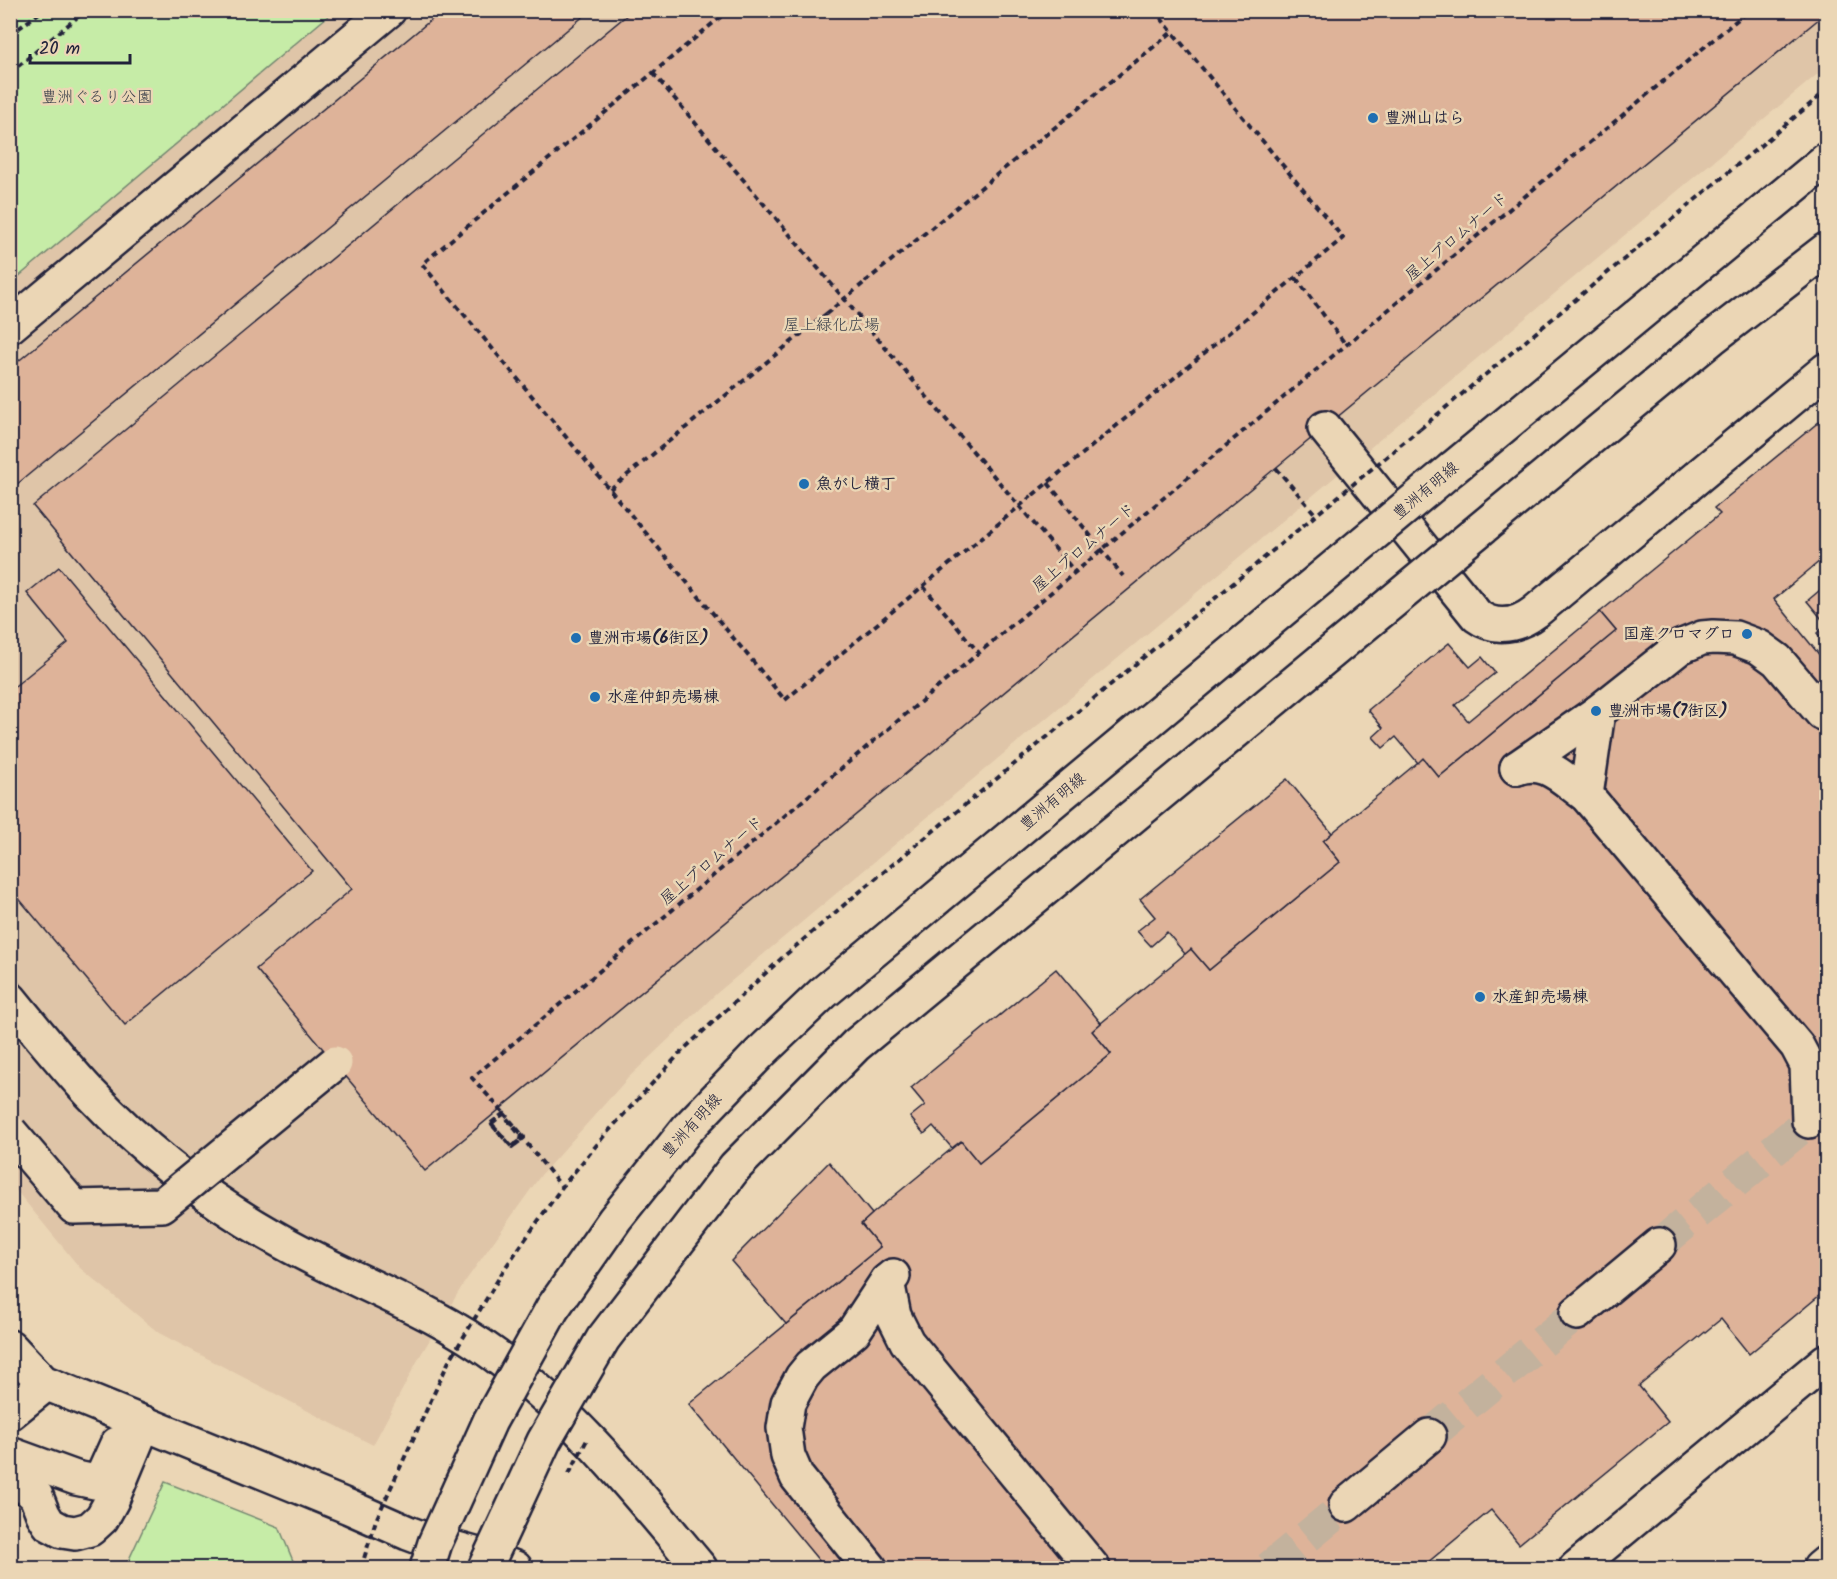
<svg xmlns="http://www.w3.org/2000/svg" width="1837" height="1579" font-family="Kalam,'Klee One',sans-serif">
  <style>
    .built { fill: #dfc5a8 }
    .green { fill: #c6eca7; stroke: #748771; stroke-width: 1.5 }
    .building { fill: #deb399; stroke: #22223b; stroke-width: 1.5 }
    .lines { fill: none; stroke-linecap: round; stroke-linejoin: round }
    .minor-tunnel { stroke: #c3b29d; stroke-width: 33; stroke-dasharray: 33 16; stroke-linecap: butt }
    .minor-casing { stroke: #22223b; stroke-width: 38 }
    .major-casing { stroke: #22223b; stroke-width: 38 }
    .path { stroke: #22223b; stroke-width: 4; stroke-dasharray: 6 4.5; stroke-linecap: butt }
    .minor { stroke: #ebd6b5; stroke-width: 33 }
    .major { stroke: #ebd6b5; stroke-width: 33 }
    .minor-bridge-casing { stroke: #22223b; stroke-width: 38; stroke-linecap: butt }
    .major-bridge-casing { stroke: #22223b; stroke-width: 38; stroke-linecap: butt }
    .path-bridge { stroke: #22223b; stroke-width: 4; stroke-dasharray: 6 4.5; stroke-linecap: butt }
    .minor-bridge { stroke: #ebd6b5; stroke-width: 33 }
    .major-bridge { stroke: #ebd6b5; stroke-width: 33 }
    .poi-dot { fill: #1f6fb2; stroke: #ebd6b5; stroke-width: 2 }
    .labels { text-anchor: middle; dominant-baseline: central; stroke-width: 5; stroke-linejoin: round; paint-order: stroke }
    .park-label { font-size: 16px; fill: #3b404b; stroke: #ebd6b5 }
    .poi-label { font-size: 16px; font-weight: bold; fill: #22223b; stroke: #ebd6b5; text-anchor: start }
    .street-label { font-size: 16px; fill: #22223b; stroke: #ebd6b5 }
  </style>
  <rect width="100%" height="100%" fill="#ebd6b5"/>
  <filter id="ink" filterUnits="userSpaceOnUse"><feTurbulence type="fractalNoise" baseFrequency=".0167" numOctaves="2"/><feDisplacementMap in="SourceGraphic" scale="12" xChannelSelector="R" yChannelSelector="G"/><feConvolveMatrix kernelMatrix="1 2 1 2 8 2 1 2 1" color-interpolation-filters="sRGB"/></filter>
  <g filter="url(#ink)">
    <polygon class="built" points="334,11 1826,11 1826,67 717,993 628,1078 541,1175 464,1283 420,1356 373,1445 159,1333 80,1268 11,1184 10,283"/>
    <g class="green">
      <polygon points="11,10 334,10 334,11 11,283"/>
      <polygon points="165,1482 279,1527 296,1568 125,1568"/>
    </g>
    <g class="building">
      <polygon points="443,10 591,10 10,490 10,368"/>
      <polygon points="633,10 1826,10 1826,13 425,1171 256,969 352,889 33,506"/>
      <polygon points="1826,416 1826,556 1774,599 1826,663 1826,1290 1749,1354 1721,1319 1639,1386 1668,1422 1519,1544 1491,1510 1421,1568 825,1568 689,1404 880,1247 861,1224 872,1214 961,1141 979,1163 1111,1054 1092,1031 1101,1023 1191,949 1209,970 1340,862 1323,841 1332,833 1423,758 1439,777 1616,631 1600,612 1720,514 1714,508"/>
      <polygon points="59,567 312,871 125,1025 10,888 10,690 68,643 27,593"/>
      <polygon points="1826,585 1826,624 1807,601"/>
      <polygon points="1600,612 1616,631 1439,777 1423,758 1418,763 1396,737 1383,748 1373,737 1383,728 1368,710 1449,643 1470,667 1482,657 1495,673 1455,705 1468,721"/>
      <polygon points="1826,625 1826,644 1817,633"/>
      <polygon points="1287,779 1332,833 1323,841 1340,862 1209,970 1191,949 1185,954 1167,932 1151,946 1137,931 1155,917 1140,899"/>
      <polygon points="1056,969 1101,1023 1092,1031 1111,1054 979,1163 961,1141 952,1148 933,1126 924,1134 910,1117 925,1105 911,1088"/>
      <polygon points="829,1162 872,1214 861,1224 880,1247 786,1324 731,1261"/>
    </g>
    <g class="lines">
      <g class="minor-tunnel">
        <polyline points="1659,1245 1809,1121"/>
        <polyline points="1429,1436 1577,1313"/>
        <polyline points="1269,1568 1346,1505"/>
      </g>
      <g class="minor-casing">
        <g id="minor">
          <polyline points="10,326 389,10"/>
          <path d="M1325,428l152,188c19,14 41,9 58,-4l291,-242"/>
          <path d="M1517,768c29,-11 47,12 69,27l211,251 10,19 2,56"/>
          <polyline points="1517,768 1598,712 1680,647 1702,638 1713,637 1735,638 1759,647 1777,660 1822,713"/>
          <polyline points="1586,795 1598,712"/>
          <path d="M10,999c26,32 52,64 80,94 53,56 115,105 182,143 73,43 155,69 224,120 80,59 141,137 204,212"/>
          <polyline points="887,1281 894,1316 907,1342 1093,1568"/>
          <polyline points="1577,1313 1659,1245"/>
          <polyline points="10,1347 43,1382 349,1507 408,1533 435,1543 489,1558 515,1568"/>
          <polyline points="10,1413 46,1384"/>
          <polyline points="10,1454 76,1478 95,1482 103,1475 117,1444"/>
          <polyline points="10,1482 26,1487 36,1496 43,1514 49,1524 62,1531 75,1533 90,1529 102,1518 112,1500 144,1423"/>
          <polyline points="1346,1505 1429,1436"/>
          <polyline points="870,1568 797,1477 788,1456 784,1428 788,1403 802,1377 811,1366 854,1331 887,1281 893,1276"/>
          <polyline points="1576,1568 1826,1361"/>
          <polyline points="1820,1568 1826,1563"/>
        </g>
      </g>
      <g class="major-casing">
        <g id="major">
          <polyline points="1453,468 1826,160"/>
          <polyline points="1495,517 1712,338 1826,250"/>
        </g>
      </g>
      <g class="path">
        <polyline points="729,10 422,264 785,700 1003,520"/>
        <polyline points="10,35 43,10"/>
        <polyline points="10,73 86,10"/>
        <polyline points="653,73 1075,572"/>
        <polyline points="1296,278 1346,345"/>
        <polyline points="865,282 1172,32"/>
        <polyline points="1420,429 1826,91"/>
        <polyline points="1276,468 1316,515"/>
        <polyline points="1048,483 1123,576"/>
        <polyline points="610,489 826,314"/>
        <polyline points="1033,495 1343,238 1154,10"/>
        <polyline points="923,586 978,652"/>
        <polyline points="503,1112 472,1078 1346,345 1749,10"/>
        <polyline points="491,1123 503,1114 524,1138 512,1147 491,1124 503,1114 562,1187"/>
      </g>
      <use href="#minor" class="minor"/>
      <use href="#major" class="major"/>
      <g class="minor-bridge-casing">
        <polyline id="minor-bridge" points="10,1132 74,1207 162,1205 335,1063"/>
      </g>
      <g class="major-bridge-casing">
        <g id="major-bridge">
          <polyline points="427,1568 435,1543 490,1421 552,1309 615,1219 687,1129 760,1053 823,993 1453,468"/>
          <polyline points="485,1568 544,1441 603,1339 735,1167 856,1045 1495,517"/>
        </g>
      </g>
      <g class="path-bridge">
        <polyline points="826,314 865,282"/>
        <polyline points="1003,520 1033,495"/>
        <polyline points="491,1123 512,1147 524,1137 503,1112"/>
        <polyline points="569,1474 588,1438"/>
        <polyline points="361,1568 376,1520 448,1363 505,1268 562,1187 604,1136 683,1050 783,957 851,899 1420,429"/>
      </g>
      <use href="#minor-bridge" class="minor-bridge"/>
      <use href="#major-bridge" class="major-bridge"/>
    </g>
  </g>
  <g class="poi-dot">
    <circle cx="1373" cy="118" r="6"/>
    <circle cx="804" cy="484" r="6"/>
    <circle cx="1747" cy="634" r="6"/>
    <circle cx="576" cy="638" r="6"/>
    <circle cx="595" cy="697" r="6"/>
    <circle cx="1596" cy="711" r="6"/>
    <circle cx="1480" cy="997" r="6"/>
  </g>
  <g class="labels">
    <g class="park-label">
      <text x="97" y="97">豊洲ぐるり公園</text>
      <text x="832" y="325">屋上緑化広場</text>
    </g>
    <g class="poi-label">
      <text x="1385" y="118">豊洲山はら</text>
      <text x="816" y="484">魚がし横丁</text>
      <text x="1735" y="634" text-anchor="end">国産クロマグロ</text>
      <text x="588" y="638">豊洲市場(6街区)</text>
      <text x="607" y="697">水産仲卸売場棟</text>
      <text x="1608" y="711">豊洲市場(7街区)</text>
      <text x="1492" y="997">水産卸売場棟</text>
    </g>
    <g class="street-label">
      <text transform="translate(1457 237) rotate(-40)">屋上プロムナード</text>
      <text transform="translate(1426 491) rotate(-40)">豊洲有明線</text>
      <text transform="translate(1084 548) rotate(-40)">屋上プロムナード</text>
      <text transform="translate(1053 802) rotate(-40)">豊洲有明線</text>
      <text transform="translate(712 861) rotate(-40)">屋上プロムナード</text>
      <text transform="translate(692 1126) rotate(-48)">豊洲有明線</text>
    </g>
  </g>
  <rect width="1837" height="1579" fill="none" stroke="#ebd6b5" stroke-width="36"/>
  <rect x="18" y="18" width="1801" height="1543" fill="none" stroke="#22223b" stroke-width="2" filter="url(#ink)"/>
  <path d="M30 54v9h100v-9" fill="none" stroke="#22223b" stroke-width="3"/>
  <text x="39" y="54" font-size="18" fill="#22223b" stroke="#ebd6b5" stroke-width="4.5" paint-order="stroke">20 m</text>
</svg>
